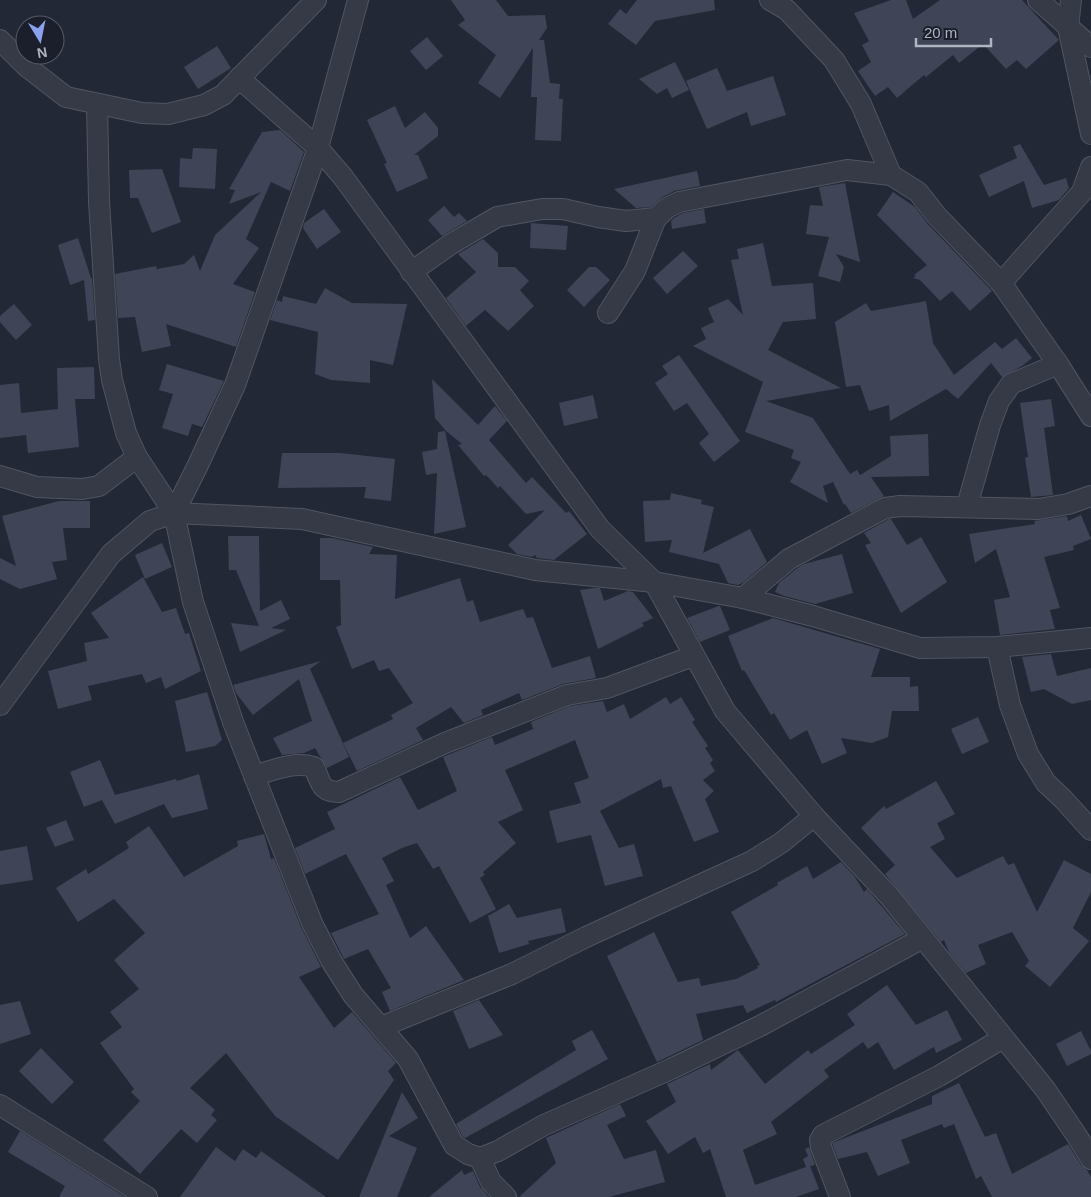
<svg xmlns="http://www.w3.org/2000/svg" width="1091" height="1197" font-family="Helvetica,sans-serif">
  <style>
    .building { fill: #3f4556 }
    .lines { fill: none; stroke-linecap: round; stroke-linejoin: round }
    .minor-casing { stroke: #505562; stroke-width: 22 }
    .minor { stroke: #363a47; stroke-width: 20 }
  </style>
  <rect width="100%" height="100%" fill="#222836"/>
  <g class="building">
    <polygon points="451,0 496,0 508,16 545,15 547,28 539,40 544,40 550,83 560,84 559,99 563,99 561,141 535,140 537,97 531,97 533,48 500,98 478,83 496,55 458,25 465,20"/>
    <polygon points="637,0 714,0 715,10 655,21 636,45 608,24 620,9 626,14"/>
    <polygon points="891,0 906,0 913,19 940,0 1022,0 1059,40 1026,69 1017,60 1006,69 983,44 959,63 953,55 926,77 924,75 897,98 888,87 875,96 858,71 871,62 862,45 869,41 854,13"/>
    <polygon points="427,37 443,56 426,70 410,51"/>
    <polygon points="217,46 231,68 198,89 184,67"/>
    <polygon points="675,62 689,90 672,98 667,88 657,94 639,79"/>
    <polygon points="717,68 727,91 773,76 786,115 751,126 747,112 707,129 686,81"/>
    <polygon points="395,106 405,128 425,112 438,128 438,136 414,155 418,155 428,178 397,192 384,164 387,163 367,120"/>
    <polygon points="280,130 304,152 290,191 271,182 246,239 259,248 233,284 255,292 236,347 166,324 171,346 142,352 135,317 118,318 115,274 156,266 157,269 184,264 194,255 200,271 215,235 261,192 229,204 235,190 229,189 262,132"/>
    <polygon points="1020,144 1044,185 1066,178 1069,188 1059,200 1032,208 1024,181 989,197 979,175 1017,158 1013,147"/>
    <polygon points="193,148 217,149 215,189 179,187 180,158 192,159"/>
    <polygon points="162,169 181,222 152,233 138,198 130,198 129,170"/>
    <polygon points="697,171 700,186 674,191 661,198 651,207 636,208 614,189"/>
    <polygon points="845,183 860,262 836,254 844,267 840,282 818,276 829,237 806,234 810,205 823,206 819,187"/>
    <polygon points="893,192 915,207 927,223 992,291 970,311 952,291 940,301 920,280 913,278 916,276 914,275 927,265 877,215"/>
    <polygon points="444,206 454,217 459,213 467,221 442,236 428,220"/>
    <polygon points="324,209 341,232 317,249 303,228 304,223"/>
    <polygon points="704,209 706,223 672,229 671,221 674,218 683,213"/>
    <polygon points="531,223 568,226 566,250 530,248"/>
    <polygon points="78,238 91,278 88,279 92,278 95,320 88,321 84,280 70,285 58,245"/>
    <polygon points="483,239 498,253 498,267 515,267 529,281 520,290 534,306 508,331 485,310 466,326 446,298 476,272 458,254"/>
    <polygon points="763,243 772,286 813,283 816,319 783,322 768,350 841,388 766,401 813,418 850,474 857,470 860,475 891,456 890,436 928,434 929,476 871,477 884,496 851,513 845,504 844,505 833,482 823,486 828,503 790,482 801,462 791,458 794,450 745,432 763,382 693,346 706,339 701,328 714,322 708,308 728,299 743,315 731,260 739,259 737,249"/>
    <polygon points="683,251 698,266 667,294 653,278"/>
    <polygon points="589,267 596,267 610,280 584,307 567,290"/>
    <polygon points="325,288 352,303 407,304 393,365 370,360 370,383 331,380 315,374 318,332 270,320 277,300 282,302 283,296 316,304"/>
    <polygon points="926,301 933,343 954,375 995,342 1002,349 1016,338 1032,358 1022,366 1002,377 991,363 958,399 946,389 890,421 889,405 869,411 860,385 846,387 835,322 866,303 871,311"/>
    <polygon points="14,304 32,325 16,340 0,322 0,316"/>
    <polygon points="679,355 740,441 714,462 699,443 709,434 687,403 674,411 655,383 668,374 662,366"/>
    <polygon points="167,364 224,381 202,427 192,424 188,436 162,428 173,394 159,390"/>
    <polygon points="94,367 95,399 75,399 79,447 28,453 26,435 0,438 0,385 19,383 21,413 58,409 57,368"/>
    <polygon points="432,379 478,425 495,406 507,421 489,440 526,483 532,477 566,513 569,511 587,534 554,560 537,558 535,555 532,557 517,554 508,545 545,510 526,514 500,486 498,488 486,475 484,476 458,445 462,444 446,431 435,418"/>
    <polygon points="593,395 598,418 564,426 559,403"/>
    <polygon points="1051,399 1055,426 1044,428 1053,495 1031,497 1025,458 1028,457 1020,403"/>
    <polygon points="445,431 466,527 434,534 437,473 426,475 422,452 437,449 438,432"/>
    <polygon points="282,453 340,453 395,459 391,501 364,498 366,487 278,488"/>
    <polygon points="671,493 702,500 701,504 714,507 703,553 750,529 767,562 744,582 738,585 728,583 719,564 669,552 672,540 645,542 643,501 670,500"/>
    <polygon points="59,501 90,501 90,528 63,528 67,560 52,562 57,579 20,589 0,579 0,558 16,566 2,516"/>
    <polygon points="1081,515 1091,539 1073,546 1074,550 1044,557 1060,608 1050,610 1055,629 1000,635 994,600 1010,597 996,549 975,563 969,534 1035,524 1034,521 1067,516 1068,521"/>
    <polygon points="889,519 891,519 907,545 921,537 947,582 901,613 865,545 871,543 864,533"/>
    <polygon points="228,536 259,536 260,611 281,600 290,619 271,628 286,630 240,652 231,623 259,626 236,570 229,570"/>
    <polygon points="320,538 332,538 373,547 369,554 397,555 395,599 460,578 467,602 473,600 480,622 523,609 527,618 533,617 552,668 590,656 596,678 563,684 522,700 519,693 481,710 483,715 464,723 451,707 416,728 423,740 357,771 343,743 393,719 391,715 413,703 389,668 379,671 374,660 352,669 336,627 341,625 340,580 320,580"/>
    <polygon points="162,543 172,567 145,579 135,555"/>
    <polygon points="842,554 853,593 815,604 784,596 775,592 779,583 796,569 804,564"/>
    <polygon points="143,577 162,612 176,608 185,634 189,633 201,671 165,689 161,677 146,683 142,674 88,686 92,700 58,709 48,671 87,661 84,643 109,638 91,613"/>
    <polygon points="595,588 600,588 604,601 628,591 633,592 653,618 642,623 644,626 598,649 580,590"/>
    <polygon points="719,606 720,606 730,630 700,642 687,618"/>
    <polygon points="773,618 880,649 871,677 910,677 910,687 918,686 919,711 892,711 888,737 872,743 841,738 847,753 822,764 807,730 790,740 774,713 771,715 744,670 742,671 728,636"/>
    <polygon points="1051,654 1057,676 1091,668 1091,700 1072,704 1044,689 1031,692 1022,657"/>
    <polygon points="321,661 310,669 349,757 327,768 315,748 304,753 282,755 273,738 312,721 299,679 253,715 236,693 233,685"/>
    <polygon points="207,692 222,740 215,746 186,752 175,701"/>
    <polygon points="666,697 670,704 681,697 695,720 692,722 708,746 705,748 713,760 710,763 715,771 703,780 714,791 705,799 719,832 694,842 671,786 663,788 661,779 600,811 619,848 634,844 643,876 605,886 591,835 557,843 549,811 581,803 574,783 589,778 575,740 505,770 523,810 498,822 516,843 483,872 485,875 480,878 496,909 470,923 439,866 433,869 417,843 402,848 382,858 394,881 386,885 410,938 426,926 464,980 390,1011 382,992 391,988 368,949 344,959 331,933 379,914 346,854 305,874 295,848 335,829 327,812 400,777 418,810 457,791 443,757 450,754 492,737 495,745 533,729 531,722 570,706 603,701 607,712 624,704 630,719"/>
    <polygon points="978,717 989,742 962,754 951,729"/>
    <polygon points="100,760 115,795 111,796 176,779 177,781 199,774 208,809 172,818 164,804 115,824 102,800 84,807 70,772"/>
    <polygon points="936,781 955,814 937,823 945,839 930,847 957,878 1003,856 1008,865 1014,863 1037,912 1064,860 1091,874 1091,892 1073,928 1089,941 1050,987 1025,966 1029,961 1012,932 978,945 986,964 966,973 949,952 944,940 941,942 885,874 895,865 861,828 884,806 886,809"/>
    <polygon points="66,820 74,840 55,847 46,828"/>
    <polygon points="149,826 184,877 238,846 237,841 264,834 271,859 274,858 301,927 321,967 299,977 334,1028 352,1012 396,1063 388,1071 394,1080 338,1160 275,1116 226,1053 190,1088 215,1110 211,1115 217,1120 197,1143 181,1129 140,1174 103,1140 140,1101 131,1092 134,1089 100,1043 122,1027 110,1012 139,989 114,960 145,933 114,899 78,922 56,888 86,869 88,874 129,848 126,842"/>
    <polygon points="27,846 33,880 0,885 0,851"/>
    <polygon points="841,862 855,877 864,892 867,889 905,934 776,1002 775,1000 747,1013 743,1005 696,1014 703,1040 657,1062 607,956 654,932 678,982 699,978 701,986 736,979 758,968 757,966 760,965 731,912 778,885 777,883 807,866 813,879"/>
    <polygon points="509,904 517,918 561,908 566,932 528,941 529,944 499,953 488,916"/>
    <polygon points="887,985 916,1025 947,1010 962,1040 936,1053 934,1047 894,1070 878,1042 868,1049 863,1042 824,1070 829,1077 771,1122 777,1134 743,1150 755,1185 806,1167 803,1159 808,1156 805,1149 809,1147 815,1165 810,1166 819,1189 796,1197 726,1197 710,1149 703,1153 695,1137 668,1154 646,1121 676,1102 667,1084 710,1064 711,1070 738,1050 765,1084 808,1050 811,1054 855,1025 847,1014"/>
    <polygon points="479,1000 503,1035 469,1049 453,1011"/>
    <polygon points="20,1001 31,1034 0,1044 0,1005"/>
    <polygon points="592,1030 608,1059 465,1138 463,1137 456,1124 576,1050 572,1041"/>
    <polygon points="1081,1031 1091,1051 1091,1054 1067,1066 1056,1044"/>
    <polygon points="41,1048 74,1082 52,1104 19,1071"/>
    <polygon points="959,1083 985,1137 996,1133 1012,1174 1068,1144 1081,1165 1087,1170 1091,1177 1091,1197 992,1197 981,1176 976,1179 954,1124 944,1128 942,1124 901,1140 910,1163 878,1176 867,1152 838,1159 832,1143 932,1104 932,1096"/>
    <polygon points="402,1092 418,1118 389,1136 417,1148 397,1197 359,1197"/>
    <polygon points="620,1104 626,1116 607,1125 624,1159 656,1150 665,1182 609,1197 519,1197 556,1163 546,1138"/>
    <polygon points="20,1131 125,1197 59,1197 65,1186 8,1152"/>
    <polygon points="216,1147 235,1161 243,1149 256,1158 261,1151 326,1197 180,1197"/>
    <polygon points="462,1170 464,1175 473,1171 480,1187 489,1197 429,1197"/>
  </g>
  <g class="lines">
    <g class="minor-casing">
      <g id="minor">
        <polyline points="770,0 787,10 834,60 861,104 891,175"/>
        <polyline points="1038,0 1091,47"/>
        <polyline points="1071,0 1068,27 1091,134"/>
        <polyline points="0,40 26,66 66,97 142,113 168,114 204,105 223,95 316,0"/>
        <polyline points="239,78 318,148 343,177 600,529 654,582 725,711 814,816 890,897 1045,1089 1077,1136 1091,1159"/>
        <polyline points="97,104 99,202 109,359 112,380 126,433 137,457 174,513 193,602 233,722 312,923 332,962 353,995 408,1059 454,1145 468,1154 480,1158 498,1151 544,1125 671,1069 760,1026 923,938"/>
        <polyline points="411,272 451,244 497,217 542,209 563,209 598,217 626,221 656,218 667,208 679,202 847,170 891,175 918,192 936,215 1001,283 1058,364 1091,416"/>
        <polyline points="1001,283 1082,192 1091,167"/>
        <polyline points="608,313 635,271 656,218"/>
        <polyline points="0,476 37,487 82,489 99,486 137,457"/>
        <polyline points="967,506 990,425 999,401 1011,384 1058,364"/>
        <polyline points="174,513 197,467 235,385 318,148 358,0"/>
        <polyline points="743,598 789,559 885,508 900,506 1039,509 1068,504 1091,496"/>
        <polyline points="997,647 1010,705 1028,754 1046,783 1063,799 1091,830"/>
        <polyline points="0,705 111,554 150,521 174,513 302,519 535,570 654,582 743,598 813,616 920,648 997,647 1091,638"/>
        <path d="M254,776c20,-6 40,-15 60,-9 7,15 6,25 25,25l106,-49 122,-48 40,-7 86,-32"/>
        <polyline points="381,1027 512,974 586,937 752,861 781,843 814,816"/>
        <polyline points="0,1105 147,1197"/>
        <polyline points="480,1158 491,1182 506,1197"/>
        <polyline points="840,1197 821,1147 820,1140 823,1135 939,1076 1003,1038"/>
      </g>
    </g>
    <use href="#minor" class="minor"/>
  </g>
  <g transform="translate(40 40) rotate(170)"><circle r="24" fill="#1b1f2c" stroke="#575b68"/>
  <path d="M0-4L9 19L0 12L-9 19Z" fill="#8aa2ee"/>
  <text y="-8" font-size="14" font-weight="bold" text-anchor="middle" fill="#b0b5c3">N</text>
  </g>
  <path d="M916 38v8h75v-8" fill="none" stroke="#b0b5c3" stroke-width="2.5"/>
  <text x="924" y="38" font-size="15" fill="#b0b5c3" stroke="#1b1f2c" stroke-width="4" paint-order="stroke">20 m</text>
</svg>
